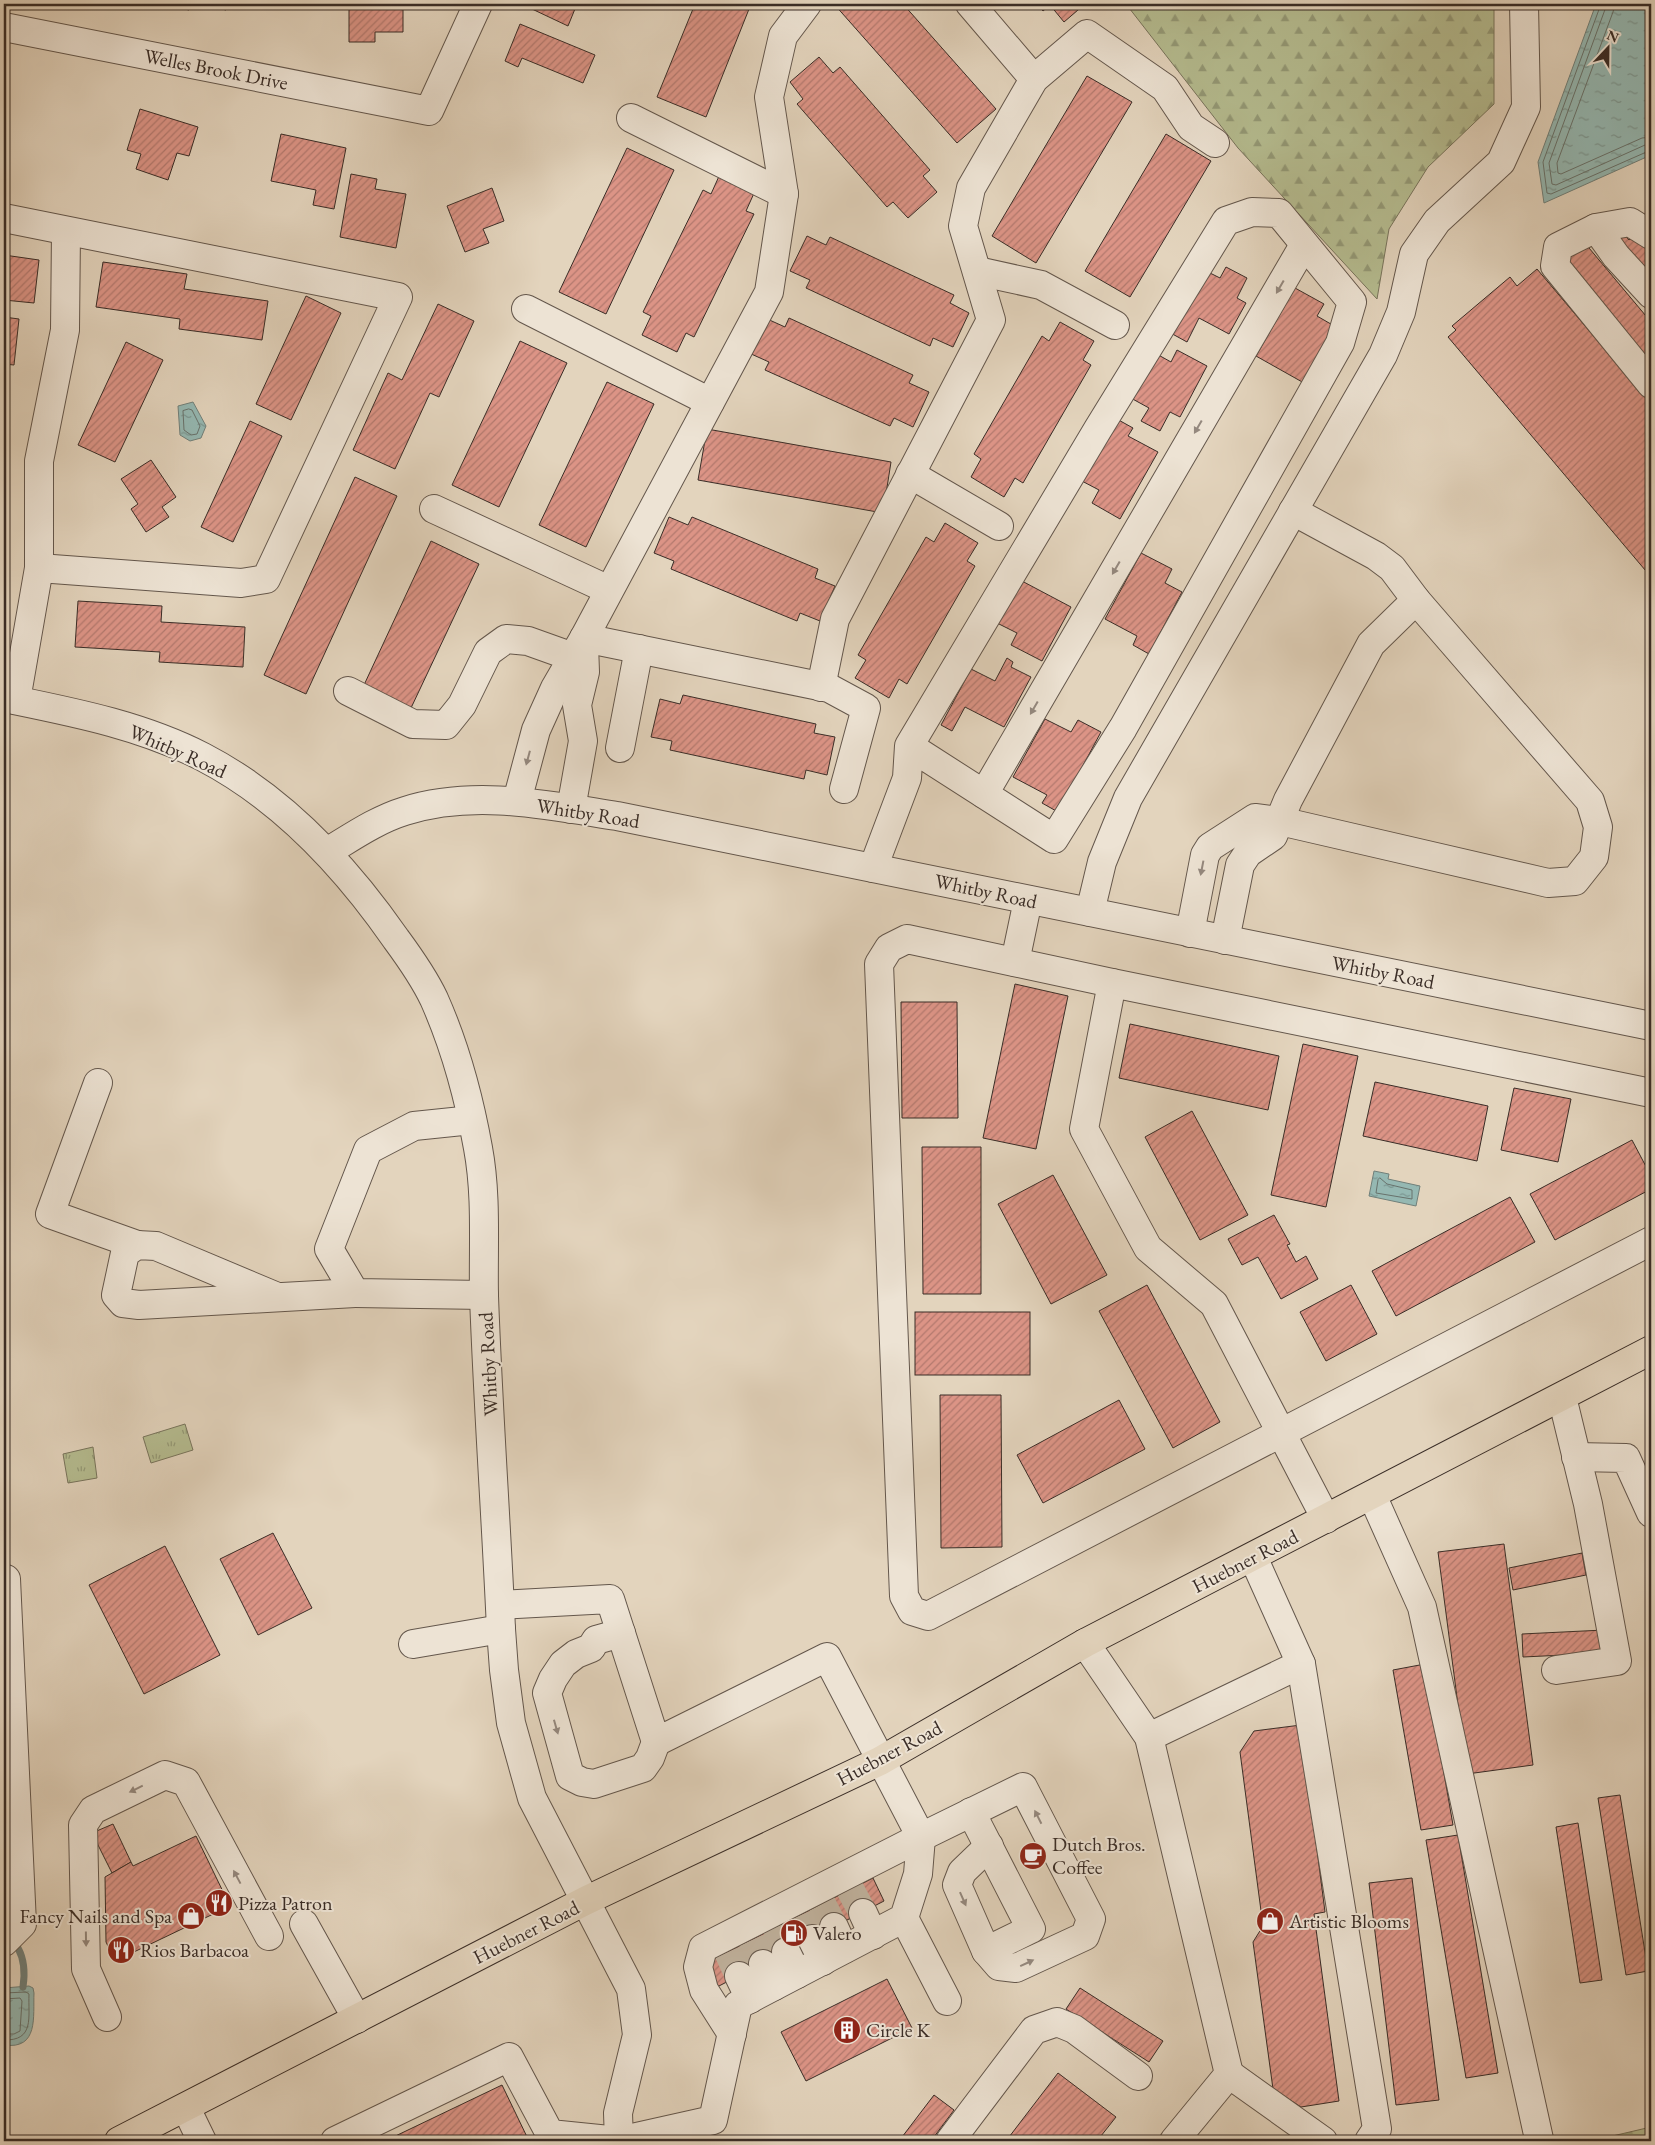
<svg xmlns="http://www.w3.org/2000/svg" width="1655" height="2145" font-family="'EB Garamond',serif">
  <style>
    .forest { fill: url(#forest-firs); stroke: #78745c }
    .park { fill: url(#park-tufts); stroke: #78745c }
    .water { fill: url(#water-ripples); stroke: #71807a }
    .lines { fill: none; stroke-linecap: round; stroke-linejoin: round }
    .shore { stroke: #68726c; stroke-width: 1 }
    .stream { stroke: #71807a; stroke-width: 7 }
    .building { fill: url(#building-hatch); stroke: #3a2d27 }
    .minor-tunnel { stroke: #c1b39f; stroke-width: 28; stroke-dasharray: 28 14; stroke-linecap: butt }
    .minor-casing { stroke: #64574c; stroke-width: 30 }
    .major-casing { stroke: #3a2d27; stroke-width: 30 }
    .minor { stroke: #ede3d4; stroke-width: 28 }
    .major { stroke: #e3d4bd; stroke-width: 28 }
    .oneway { fill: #94887e }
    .labels { text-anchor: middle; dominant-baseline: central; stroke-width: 4; stroke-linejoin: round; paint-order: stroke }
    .street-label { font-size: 20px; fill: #3a2d27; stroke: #ede3d4 }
    .poi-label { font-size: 20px; fill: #3a2d27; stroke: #ede3d4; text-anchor: start }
  </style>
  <defs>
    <pattern id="forest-firs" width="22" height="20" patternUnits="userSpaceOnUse" patternTransform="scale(1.25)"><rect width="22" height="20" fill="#b5bc90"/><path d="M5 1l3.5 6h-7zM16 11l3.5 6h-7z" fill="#949976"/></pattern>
    <pattern id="park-tufts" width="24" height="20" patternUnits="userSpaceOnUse" patternTransform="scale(1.25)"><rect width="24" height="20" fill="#b5bc90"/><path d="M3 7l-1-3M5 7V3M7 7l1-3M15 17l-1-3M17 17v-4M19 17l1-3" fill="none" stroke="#949976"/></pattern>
    <pattern id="water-ripples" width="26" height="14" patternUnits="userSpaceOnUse" patternTransform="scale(1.25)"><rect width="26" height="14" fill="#95b8b2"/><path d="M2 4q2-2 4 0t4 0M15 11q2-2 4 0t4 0" fill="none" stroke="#7b9691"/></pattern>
    <pattern id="building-hatch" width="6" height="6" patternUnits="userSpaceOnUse" patternTransform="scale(1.25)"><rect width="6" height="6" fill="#dc9486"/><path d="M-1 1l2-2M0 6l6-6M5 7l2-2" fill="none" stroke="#b3796e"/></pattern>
  </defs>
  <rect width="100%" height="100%" fill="#e3d4bd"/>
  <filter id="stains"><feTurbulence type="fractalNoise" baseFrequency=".004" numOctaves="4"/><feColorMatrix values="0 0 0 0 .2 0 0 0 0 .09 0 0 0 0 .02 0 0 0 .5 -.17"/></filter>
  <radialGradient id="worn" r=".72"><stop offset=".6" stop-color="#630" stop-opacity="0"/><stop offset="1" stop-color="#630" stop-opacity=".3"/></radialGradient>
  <g class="forest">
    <polygon points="1126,4 1494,4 1494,104 1428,167 1389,229 1377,299 1238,148"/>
    <polygon points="1651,2127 1651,2141 1591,2141"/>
  </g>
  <g class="park">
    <polygon points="185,1424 193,1450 151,1463 143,1437"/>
    <polygon points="93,1447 97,1478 68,1483 63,1454"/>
  </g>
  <g class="water">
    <polygon points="1596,4 1651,4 1651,155 1544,203 1538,162"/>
    <polygon points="193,402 206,426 201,438 190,441 180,435 178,406"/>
    <polygon points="1374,1171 1389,1174 1388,1179 1420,1186 1416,1206 1369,1196"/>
    <path d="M29,1986l4,2 1,5c-1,23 5,57 -30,52v-57z"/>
  </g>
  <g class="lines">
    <g class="shore">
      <polyline points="1601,4 1543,162 1547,193 1551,194 1651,150"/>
      <polyline points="1607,4 1549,163 1552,184 1556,185 1645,145 1651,144"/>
      <polyline points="1615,4 1613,12 1557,163 1558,173 1561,174 1642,138 1651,137"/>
      <polygon points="189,409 192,410 200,426 197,434 191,435 184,430 183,411"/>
      <polygon points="1380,1178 1387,1184 1412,1190 1412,1199 1376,1193 1378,1180"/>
      <path d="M4,1993l22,-1 3,2c-1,23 6,47 -25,46"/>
      <polyline points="4,1999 20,1998 22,2001 20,2031 14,2034 4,2034"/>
    </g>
    <path class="stream" d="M18,1948c6,11 7,26 5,39"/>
  </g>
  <g class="building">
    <polygon points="163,4 190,4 189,10"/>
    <polygon points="201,4 227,4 226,10"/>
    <polygon points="349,4 403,4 403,32 375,32 375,42 349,42"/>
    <polygon points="534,4 577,4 568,26 532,9"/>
    <polygon points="695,4 751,4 706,117 657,97"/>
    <polygon points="834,4 903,4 996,109 957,143"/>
    <polygon points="1037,4 1085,4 1064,22 1050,5 1043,11"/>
    <polygon points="520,24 595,55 583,83 522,58 518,67 505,61"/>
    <polygon points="819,57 833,73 840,67 930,170 923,176 937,192 908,218 893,202 887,207 797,104 803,99 790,82"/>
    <polygon points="1087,76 1132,102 1036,263 992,236"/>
    <polygon points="140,109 198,127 189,156 177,153 168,180 136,169 141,154 127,150"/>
    <polygon points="281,134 346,148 334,209 313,205 316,190 271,181"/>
    <polygon points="1166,134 1211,161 1130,297 1085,271"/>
    <polygon points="627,148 674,170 606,314 559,292"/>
    <polygon points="351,174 377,179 375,189 406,194 396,248 340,237"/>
    <polygon points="720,174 755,191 746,211 754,214 694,337 686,333 677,352 642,335 651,316 643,312 703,190 711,194"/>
    <polygon points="492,188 504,221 483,229 489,243 465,252 447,206"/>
    <polygon points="1622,232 1629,240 1638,232 1651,249 1651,284 1613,239"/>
    <polygon points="807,236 826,245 830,237 954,295 950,303 969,313 953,347 933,338 930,346 806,288 810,280 790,271"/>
    <polygon points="1584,242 1651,322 1651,365 1563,260"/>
    <polygon points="4,255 39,260 34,303 4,300"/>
    <polygon points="103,262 187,274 184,289 268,301 262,340 179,329 180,319 96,307"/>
    <polygon points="1226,267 1247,278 1237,298 1246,303 1229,334 1199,318 1187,342 1167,331 1200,268 1220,278"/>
    <polygon points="1537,269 1651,404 1651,577 1448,337 1456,330 1452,326 1510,277 1517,286"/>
    <polygon points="1295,288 1324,304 1317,316 1336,327 1304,383 1256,356"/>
    <polygon points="306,296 341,313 291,420 256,404"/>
    <polygon points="438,304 474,321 439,397 430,393 395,469 353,450 388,373 402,380"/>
    <polygon points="4,317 19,319 14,365 4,364"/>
    <polygon points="765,318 785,327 789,318 913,375 909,383 929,392 913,427 894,418 890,426 765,370 769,362 749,353"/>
    <polygon points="1060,322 1094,341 1083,360 1091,365 1023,483 1015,478 1004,497 971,477 981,459 974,454 1042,336 1049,341"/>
    <polygon points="520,341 567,363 499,507 452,485"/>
    <polygon points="126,342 163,360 115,462 78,445"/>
    <polygon points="1177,350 1207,366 1180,417 1170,412 1160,431 1141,421 1149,408 1129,397 1153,352 1171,362"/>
    <polygon points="4,382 9,383 4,413"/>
    <polygon points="607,382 654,404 586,547 539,525"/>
    <polygon points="1115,418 1133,428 1128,436 1158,452 1120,519 1092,503 1099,490 1080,480"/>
    <polygon points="250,421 282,436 233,542 201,527"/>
    <polygon points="707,429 891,462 883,513 698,480"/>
    <polygon points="151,460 176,497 162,507 169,517 146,532 131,509 138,504 121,479"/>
    <polygon points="355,477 397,496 306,694 264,675"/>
    <polygon points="669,517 688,525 692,517 818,569 815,578 835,586 820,621 800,613 797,621 671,569 674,561 654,553"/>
    <polygon points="945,523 978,543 967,561 975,566 907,684 899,679 889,698 855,678 866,660 858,655 926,537 934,542"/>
    <polygon points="431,541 479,564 411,708 364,685"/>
    <polygon points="1141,553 1172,569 1165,583 1182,592 1149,654 1133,645 1137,636 1105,619"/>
    <polygon points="1020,580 1071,607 1042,661 1011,645 1017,633 997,623"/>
    <polygon points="78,601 162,606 161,622 245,627 243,667 159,662 160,652 75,647"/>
    <polygon points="1007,658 1013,662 1011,667 1031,677 1004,727 965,707 952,731 941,725 971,669 995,681"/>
    <polygon points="683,695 816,724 814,733 835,737 827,775 806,770 804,779 670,750 672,741 651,737 660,699 680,704"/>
    <polygon points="1045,719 1071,732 1078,720 1101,732 1058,812 1042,803 1047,795 1013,777"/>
    <polygon points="4,794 9,796 4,811"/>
    <polygon points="1015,984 1068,996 1036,1149 983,1138"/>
    <polygon points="901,1002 957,1002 958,1118 902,1118"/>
    <polygon points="1130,1024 1279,1056 1268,1110 1119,1078"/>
    <polygon points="1303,1044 1358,1056 1326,1207 1271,1195"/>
    <polygon points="1375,1082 1488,1106 1477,1161 1363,1136"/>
    <polygon points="1514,1088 1571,1099 1558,1162 1501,1150"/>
    <polygon points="1192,1111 1248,1215 1200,1240 1145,1137"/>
    <polygon points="1632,1140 1651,1176 1651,1189 1555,1240 1530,1194"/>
    <polygon points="922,1147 981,1147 981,1294 923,1294"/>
    <polygon points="1053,1175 1107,1275 1051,1304 998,1204"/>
    <polygon points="1510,1197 1535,1242 1396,1316 1372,1271"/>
    <polygon points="1274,1215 1290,1244 1287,1245 1296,1262 1306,1256 1318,1279 1281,1299 1258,1257 1242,1265 1228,1239"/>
    <polygon points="1147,1285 1220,1422 1173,1448 1099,1311"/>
    <polygon points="1351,1285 1377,1334 1326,1361 1300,1312"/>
    <rect x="915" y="1312" width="115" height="63"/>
    <polygon points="940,1395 1001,1395 1002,1547 941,1548"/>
    <polygon points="1119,1400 1145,1449 1043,1503 1017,1455"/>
    <polygon points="273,1533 312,1608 258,1635 220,1559"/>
    <polygon points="1504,1544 1533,1765 1467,1774 1438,1552"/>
    <polygon points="165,1546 220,1655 144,1694 89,1585"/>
    <polygon points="1582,1553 1586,1575 1513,1590 1509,1568"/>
    <polygon points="1604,1630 1605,1653 1523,1657 1522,1634"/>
    <polygon points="1425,1664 1453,1825 1421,1830 1393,1670"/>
    <polygon points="1301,1725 1325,1912 1314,1914 1339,2101 1301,2107 1273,2089 1253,1942 1263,1926 1240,1752 1254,1731"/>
    <polygon points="1620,1795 1648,1971 1626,1975 1598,1798"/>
    <polygon points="1578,1823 1602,1980 1580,1983 1556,1827"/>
    <polygon points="113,1824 131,1862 112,1873 92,1833"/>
    <polygon points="1458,1835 1498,2073 1466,2078 1426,1840"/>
    <polygon points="196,1836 230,1906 115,1961 106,1942 105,1877 131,1862 133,1866"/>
    <polygon points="873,1878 884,1901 717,1987 704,1964"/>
    <polygon points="1412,1878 1439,2100 1396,2105 1369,1883"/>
    <polygon points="887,1979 912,2028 806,2081 781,2032"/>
    <polygon points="1080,1988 1163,2041 1149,2062 1066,2009"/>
    <polygon points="1058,2073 1116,2117 1097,2141 1006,2141"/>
    <polygon points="502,2085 529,2141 385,2141"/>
    <polygon points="934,2095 954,2110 931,2141 899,2141"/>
  </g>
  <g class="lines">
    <g class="minor-tunnel">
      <polyline points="850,1889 863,1913"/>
      <polyline points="822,1904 834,1927"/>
      <polyline points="801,1915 812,1939"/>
      <polyline points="776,1927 786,1952"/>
      <polyline points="752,1940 763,1964"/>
      <polyline points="728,1952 739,1976"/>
    </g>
    <g class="minor-casing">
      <g id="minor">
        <polyline points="970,4 1034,79"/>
        <polyline points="4,27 429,111 478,4"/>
        <polyline points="631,118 784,194"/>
        <polyline points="4,218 398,297 266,579 241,583 39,568"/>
        <polyline points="1596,228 1616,256 1651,294"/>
        <polyline points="1651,235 1630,222 1596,228 1558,247 1555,266 1651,384"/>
        <polyline points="977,271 1041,285 1115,325"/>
        <polyline points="526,309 710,402"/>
        <polyline points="910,474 999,526"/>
        <polyline points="434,509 609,590"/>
        <polyline points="584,638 829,688 866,708 844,789"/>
        <polyline points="821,687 835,619 991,320 963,226 971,188 1034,79 1087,34 1165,88 1191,127 1215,143"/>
        <polyline points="348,691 413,724 446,725 462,705 488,652 506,639 528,641 584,661"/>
        <path d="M4,698c68,14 137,27 199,59 79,41 143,110 193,182 14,19 28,39 38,60 21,47 35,99 44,149 9,48 5,99 6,148 4,111 12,222 17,333l3,41 7,53 21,75 99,191 6,46 -19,78 1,28"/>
        <polyline points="16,700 39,568 39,461 65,330 66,231"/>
        <polyline points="620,748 639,649"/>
        <polyline points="984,794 1304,245"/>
        <polyline points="517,801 536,730 555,688 584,638 769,292 784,194 769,97 783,36 807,4"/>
        <polyline points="571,809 583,741 577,705 585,672 584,644"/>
        <path d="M327,852c25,-15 49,-32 78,-41 69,-22 142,-6 212,5l1034,210"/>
        <polyline points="873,868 907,778 909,746 1098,429 1226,221 1252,212 1279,213 1352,302 1340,343 1123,728 1054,839 909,746"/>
        <polyline points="1090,912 1102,862 1128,798 1383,355 1401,312 1414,254 1437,221 1501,162 1526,107 1524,4"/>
        <polyline points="1190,933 1205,855 1210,847 1255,818 1280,821 1548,883 1575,881 1594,857 1598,827 1590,801 1416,600 1392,568 1376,556 1293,511"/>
        <polyline points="1225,940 1240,865 1248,853 1273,836 1288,800 1371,644 1416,600"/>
        <polyline points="1015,962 1028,900"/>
        <polyline points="1112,983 1084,1129 1148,1248 1214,1304 1326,1519"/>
        <polyline points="98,1083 50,1214 137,1245"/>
        <polyline points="1651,1093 1112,983 907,939 889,948 879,964 904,1596 912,1611 928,1616 1651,1241"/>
        <polyline points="472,1120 414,1126 368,1150 329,1249 355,1293 484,1295"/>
        <polyline points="275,1296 156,1246 137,1245 125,1253 116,1295 123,1303 139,1305 355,1293"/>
        <polyline points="1576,1457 1626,1458 1651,1513"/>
        <polyline points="1372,1495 1422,1607 1539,2139"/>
        <polyline points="1253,1557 1301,1664 1377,2129 1369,2141"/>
        <polyline points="621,1633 596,1640 591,1648 576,1654 563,1664 553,1679 547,1693 570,1776 582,1782 594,1784 643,1768 650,1758 656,1742"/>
        <polyline points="1085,1643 1149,1737 1229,2074 1174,2141"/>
        <polyline points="413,1644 501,1629"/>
        <polyline points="1556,1670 1617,1661 1588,1504 1562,1397"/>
        <polyline points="1149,1737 1301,1664"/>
        <polyline points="971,1812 1031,1929 986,1951"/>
        <polyline points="863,1913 873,1935"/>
        <polyline points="904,1918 947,2001"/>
        <polyline points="304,1924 357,2019"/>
        <polyline points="834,1927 844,1949"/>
        <polyline points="812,1939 823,1961"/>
        <polyline points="4,1942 22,1924 6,1579"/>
        <polyline points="786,1952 797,1974"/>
        <polyline points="763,1964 774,1986"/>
        <polyline points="739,1976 750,1999"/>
        <polyline points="107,2017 86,1969 83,1825 93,1810 165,1775 186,1782 269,1936"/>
        <polyline points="732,2034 704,1990 698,1967 703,1948 921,1837 1023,1787 1091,1919 1085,1936 1016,1968 999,1966 986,1951 957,1885 962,1872 989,1846"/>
        <polyline points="1229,2074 1323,2141"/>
        <polyline points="186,2108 202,2141"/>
        <polyline points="335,2141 509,2057 550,2134 619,2141 713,2120 738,2005 904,1918 918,1874 921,1837 827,1657 656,1742 610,1599 500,1605"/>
        <polyline points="950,2141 1034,2030 1057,2022 1074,2029 1138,2076"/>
      </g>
    </g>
    <g class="major-casing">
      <polyline id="major" points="119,2141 585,1901 880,1761 1085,1643 1651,1350"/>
    </g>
    <use href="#minor" class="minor"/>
    <use href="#major" class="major"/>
  </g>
  <defs><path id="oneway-solid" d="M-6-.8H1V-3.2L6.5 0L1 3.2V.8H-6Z" transform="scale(1.25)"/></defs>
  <g class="oneway">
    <use href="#oneway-solid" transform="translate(1280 287) rotate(120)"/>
    <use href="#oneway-solid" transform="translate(1198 427) rotate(120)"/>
    <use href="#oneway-solid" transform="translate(1116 568) rotate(120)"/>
    <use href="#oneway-solid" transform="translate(1034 708) rotate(120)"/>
    <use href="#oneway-solid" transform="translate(528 758) rotate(105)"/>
    <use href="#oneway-solid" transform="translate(1202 868) rotate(101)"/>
    <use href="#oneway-solid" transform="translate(556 1727) rotate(74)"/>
    <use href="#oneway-solid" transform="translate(136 1789) rotate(154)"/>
    <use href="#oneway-solid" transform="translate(1038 1817) rotate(-117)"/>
    <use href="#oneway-solid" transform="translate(237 1877) rotate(-118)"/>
    <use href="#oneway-solid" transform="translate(963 1899) rotate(66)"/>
    <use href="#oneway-solid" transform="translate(86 1939) rotate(89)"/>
    <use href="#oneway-solid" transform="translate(1027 1963) rotate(-25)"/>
  </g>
  <defs>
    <g id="cafe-disc" transform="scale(1.4375)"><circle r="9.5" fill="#8f2418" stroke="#ede3d4"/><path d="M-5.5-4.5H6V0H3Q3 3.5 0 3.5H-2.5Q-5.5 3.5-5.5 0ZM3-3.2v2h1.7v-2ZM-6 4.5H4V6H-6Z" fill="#fff"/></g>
    <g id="restaurant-disc" transform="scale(1.4375)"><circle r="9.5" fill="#8f2418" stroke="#ede3d4"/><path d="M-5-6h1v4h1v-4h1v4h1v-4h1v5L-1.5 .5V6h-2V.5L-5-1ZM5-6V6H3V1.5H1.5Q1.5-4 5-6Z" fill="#fff"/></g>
    <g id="shop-disc" transform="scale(1.4375)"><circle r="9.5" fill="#8f2418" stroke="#ede3d4"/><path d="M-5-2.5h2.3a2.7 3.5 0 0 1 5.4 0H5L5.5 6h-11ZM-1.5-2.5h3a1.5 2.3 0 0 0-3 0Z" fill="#fff"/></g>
    <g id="fuel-disc" transform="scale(1.4375)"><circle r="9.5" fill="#8f2418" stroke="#ede3d4"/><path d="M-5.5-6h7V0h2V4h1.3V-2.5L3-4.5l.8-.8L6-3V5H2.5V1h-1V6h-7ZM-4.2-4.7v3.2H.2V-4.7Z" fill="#fff"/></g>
    <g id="building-disc" transform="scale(1.4375)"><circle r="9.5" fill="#8f2418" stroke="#ede3d4"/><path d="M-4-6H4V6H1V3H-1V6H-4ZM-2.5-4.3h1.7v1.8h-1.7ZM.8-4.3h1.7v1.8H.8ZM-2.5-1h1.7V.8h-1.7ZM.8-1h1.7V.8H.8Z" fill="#fff"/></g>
  </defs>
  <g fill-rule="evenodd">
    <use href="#cafe-disc" x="1033" y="1856"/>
    <use href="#restaurant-disc" x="219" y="1903"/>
    <use href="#shop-disc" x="191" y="1916"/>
    <use href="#shop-disc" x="1270" y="1921"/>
    <use href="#fuel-disc" x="794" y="1933"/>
    <use href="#restaurant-disc" x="121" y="1950"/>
    <use href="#building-disc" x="847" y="2030"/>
  </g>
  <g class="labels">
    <g class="street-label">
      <text transform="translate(216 69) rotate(11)">Welles Brook Drive</text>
      <text transform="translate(178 751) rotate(24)">Whitby Road</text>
      <text transform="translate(588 813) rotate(9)">Whitby Road</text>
      <text transform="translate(986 891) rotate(12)">Whitby Road</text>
      <text transform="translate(1383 972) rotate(11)">Whitby Road</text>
      <text transform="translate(488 1364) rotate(-93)">Whitby Road</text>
      <text transform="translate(1245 1561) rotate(-27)">Huebner Road</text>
      <text transform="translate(889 1753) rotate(-28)">Huebner Road</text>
      <text transform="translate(526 1932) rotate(-27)">Huebner Road</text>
    </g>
    <g class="poi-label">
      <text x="1052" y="1844">Dutch Bros.<tspan x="1052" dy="23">Coffee</tspan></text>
      <text x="238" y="1903">Pizza Patron</text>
      <text x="172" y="1916" text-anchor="end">Fancy Nails and Spa</text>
      <text x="1289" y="1921">Artistic Blooms</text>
      <text x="813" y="1933">Valero</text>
      <text x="140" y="1950">Rios Barbacoa</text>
      <text x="866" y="2030">Circle K</text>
    </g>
  </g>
  <rect width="1655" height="2145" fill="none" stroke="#e3d4bd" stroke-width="20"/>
  <rect x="5" y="5" width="1645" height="2135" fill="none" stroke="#3a2d27" stroke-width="2.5"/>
  <rect x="10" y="10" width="1635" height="2125" fill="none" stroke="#3a2d27"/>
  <g transform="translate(1608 48) rotate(22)" stroke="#ede3d4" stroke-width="4" paint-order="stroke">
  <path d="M0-4L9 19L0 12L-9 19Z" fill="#3a2d27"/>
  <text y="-8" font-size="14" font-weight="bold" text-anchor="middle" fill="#3a2d27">N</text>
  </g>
  <rect width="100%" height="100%" filter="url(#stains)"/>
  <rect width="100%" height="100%" fill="url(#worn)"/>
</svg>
